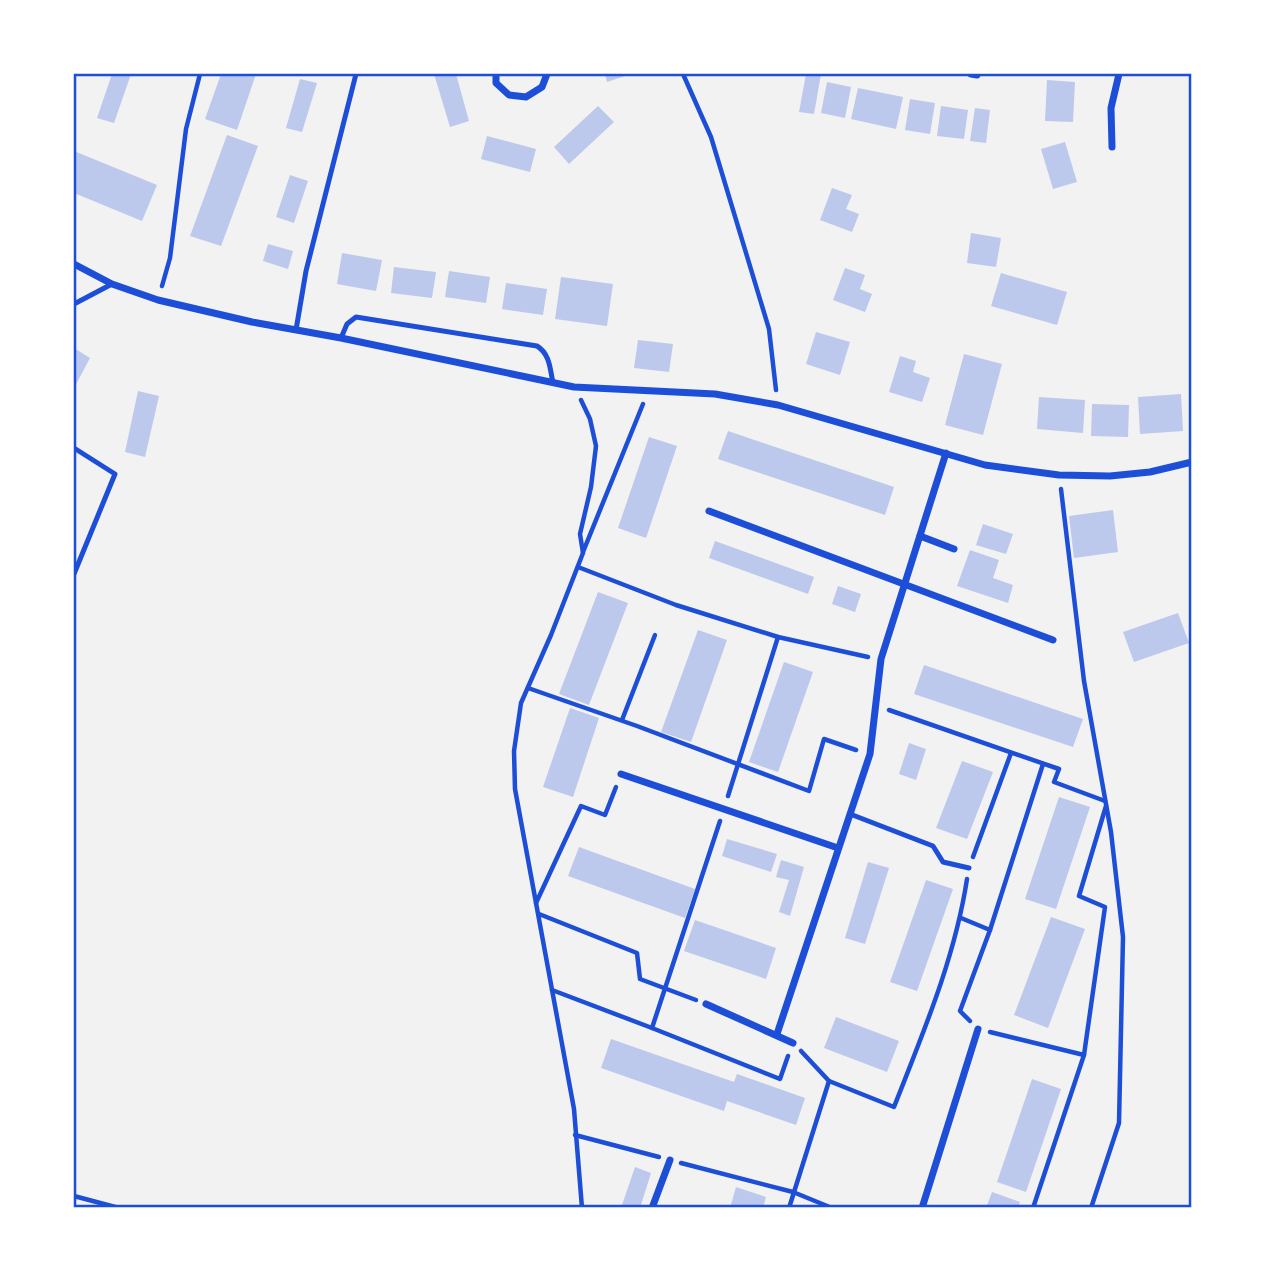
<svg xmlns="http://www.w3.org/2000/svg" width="1265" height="1281" font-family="Barlow,sans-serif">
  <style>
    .building { fill: #bdc9ec }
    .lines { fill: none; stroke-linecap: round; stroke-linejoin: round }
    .path { stroke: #1d4ed8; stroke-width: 4.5 }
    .service { stroke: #1d4ed8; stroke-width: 5 }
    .minor { stroke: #1d4ed8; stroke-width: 7 }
    .neatline { fill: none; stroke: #1d4ed8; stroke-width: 2.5 }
  </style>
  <rect width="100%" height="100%" fill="#f2f2f2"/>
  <g class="building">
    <polygon points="112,74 131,74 114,123 97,118"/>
    <polygon points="221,74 256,74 237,130 205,119"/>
    <polygon points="434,74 456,74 469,121 450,127"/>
    <polygon points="605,74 631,74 607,82"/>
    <polygon points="806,74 821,74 814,114 799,112"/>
    <polygon points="300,79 317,83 302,132 286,128"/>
    <polygon points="1047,80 1075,82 1073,122 1045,121"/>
    <polygon points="827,82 851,87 845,118 821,113"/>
    <polygon points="858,88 903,97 896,129 851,119"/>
    <polygon points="910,99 935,103 930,134 905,130"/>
    <polygon points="598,106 614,122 569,164 554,147"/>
    <polygon points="941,106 968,110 964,139 937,136"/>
    <polygon points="975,108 990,110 986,143 970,141"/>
    <polygon points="227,135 258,146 221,246 190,236"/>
    <polygon points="487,136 536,149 530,172 481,159"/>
    <polygon points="1065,142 1077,182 1053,189 1041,149"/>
    <polygon points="74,151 157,185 142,221 74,193"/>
    <polygon points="290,175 308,181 294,223 276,217"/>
    <polygon points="832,188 852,195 846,209 859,214 852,232 820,220"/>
    <polygon points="971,233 1001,238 996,267 967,263"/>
    <polygon points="268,244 293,251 288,269 263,261"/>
    <polygon points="342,253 382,260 376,291 337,284"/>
    <polygon points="394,267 436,272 432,298 391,293"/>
    <polygon points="845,268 865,275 860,289 872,294 865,312 833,300"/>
    <polygon points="449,271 490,277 486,303 445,297"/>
    <polygon points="1001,273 1067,292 1057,325 991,306"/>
    <polygon points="561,277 613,284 607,326 555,319"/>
    <polygon points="506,283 547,289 543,315 502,309"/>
    <polygon points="816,332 850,342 840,375 806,364"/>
    <polygon points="638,340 673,344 669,372 634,368"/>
    <polygon points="74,348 90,358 74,388"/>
    <polygon points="964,354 1002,364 983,435 945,425"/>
    <polygon points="900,356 916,361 913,372 930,378 922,402 889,392"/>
    <polygon points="138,391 159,396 145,457 125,452"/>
    <polygon points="1181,394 1183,431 1140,434 1138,397"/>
    <polygon points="1039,397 1085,400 1083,433 1037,429"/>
    <polygon points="1092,404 1129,405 1128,437 1091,436"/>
    <polygon points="728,431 894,487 885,515 718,459"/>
    <polygon points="649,437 677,446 646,538 618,528"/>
    <polygon points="1113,510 1118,552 1074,558 1069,516"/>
    <polygon points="983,524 1013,534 1006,554 976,545"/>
    <polygon points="715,541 814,577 808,594 709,558"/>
    <polygon points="970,550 999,560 993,578 1013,585 1008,603 957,586"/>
    <polygon points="838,586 861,594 855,612 832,604"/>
    <polygon points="598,592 628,603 589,705 559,694"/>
    <polygon points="1178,613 1189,643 1134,662 1123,632"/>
    <polygon points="698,630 727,640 691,742 661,732"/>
    <polygon points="784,662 813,672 778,772 749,762"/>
    <polygon points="924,665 1083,719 1073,747 914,694"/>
    <polygon points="570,708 599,718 573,797 543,787"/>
    <polygon points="909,743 926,749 916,780 899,774"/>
    <polygon points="962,761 993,772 967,839 936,828"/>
    <polygon points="1059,797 1090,807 1056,909 1025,899"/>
    <polygon points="727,839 777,854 771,872 722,856"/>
    <polygon points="579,847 695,889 685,918 568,876"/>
    <polygon points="781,860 804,867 790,916 779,912 789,880 776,877"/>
    <polygon points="868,862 889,868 865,944 845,938"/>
    <polygon points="926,880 953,889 917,991 890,982"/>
    <polygon points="1051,917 1085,929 1048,1028 1014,1015"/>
    <polygon points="695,920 776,948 766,979 684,951"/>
    <polygon points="836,1017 899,1041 887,1072 824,1048"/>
    <polygon points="611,1039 734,1082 737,1074 805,1098 796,1125 727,1101 724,1111 601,1068"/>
    <polygon points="1032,1079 1061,1089 1026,1192 997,1182"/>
    <polygon points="635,1167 651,1173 640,1208 621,1208"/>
    <polygon points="736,1187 766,1197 763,1208 730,1208"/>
    <polygon points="992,1192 1020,1202 1018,1208 986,1208"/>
  </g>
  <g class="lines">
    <g class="path">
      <polyline points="683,74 711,137 769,329 776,390"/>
      <polyline points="162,286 170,258 186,129 200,74"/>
      <polyline points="581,400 590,419 596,446 591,487 580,534 583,553 551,635 521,703 514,751 515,789 574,1109 582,1208"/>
      <polyline points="1061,489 1084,681 1111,832 1123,937 1119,1123 1091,1208"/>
      <polyline points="583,552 643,404"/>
      <polyline points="578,567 676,605 778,637 868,657"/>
      <polyline points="528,688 637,726 809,791 824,739 856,750"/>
      <polyline points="889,710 1059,769 1054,782 1105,801"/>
      <polyline points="622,720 655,635"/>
      <polyline points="728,796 778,637"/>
      <polyline points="973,857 1011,753"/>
      <polyline points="536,903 581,806 605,815 616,787"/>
      <polyline points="539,914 637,953 640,979 696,1000"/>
      <polyline points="961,918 990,930 960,1011 970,1021"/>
      <polyline points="990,930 1043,764"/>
      <polyline points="552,990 652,1028 720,821"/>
      <polyline points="652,1028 780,1079 788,1056"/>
      <polyline points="990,1032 1084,1055 1105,907 1079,896 1106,806"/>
      <path d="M829,1081l65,26c29,-74 61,-149 73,-228"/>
      <polyline points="575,1135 659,1157"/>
      <polyline points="681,1163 793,1192 832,1208"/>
      <polyline points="74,1196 119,1208"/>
      <polyline points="789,1208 829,1081 801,1051"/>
      <polyline points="1033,1208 1084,1055"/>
    </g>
    <g class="service">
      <polyline points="74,304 112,284"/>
      <polyline points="296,330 306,271 356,74"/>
      <path d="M341,338l6,-14 9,-7 181,29c13,8 13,23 16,37"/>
      <polyline points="74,448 115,474 74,574"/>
      <polyline points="850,814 933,846 943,862 969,868"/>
    </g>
    <g class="minor">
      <polyline points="496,74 496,83 509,95 526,97 542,87 547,74"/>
      <polyline points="971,74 977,75"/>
      <polyline points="1112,147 1111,108 1119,74"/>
      <polyline points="74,264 112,284 158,300 252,322 341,338 574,387 715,394 778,405 985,465 1059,475 1110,476 1150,472 1192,462"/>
      <polyline points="709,511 1053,640"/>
      <polyline points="920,536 954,549"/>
      <polyline points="621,774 838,848"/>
      <polyline points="706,1004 793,1043"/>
      <polyline points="777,1034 870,754 881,659 946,453"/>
      <polyline points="652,1208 670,1160"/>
      <polyline points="922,1208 978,1029"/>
    </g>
  </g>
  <rect width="1265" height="1281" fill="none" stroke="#ffffff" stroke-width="150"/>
  <rect x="75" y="75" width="1115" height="1131" class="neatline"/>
</svg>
